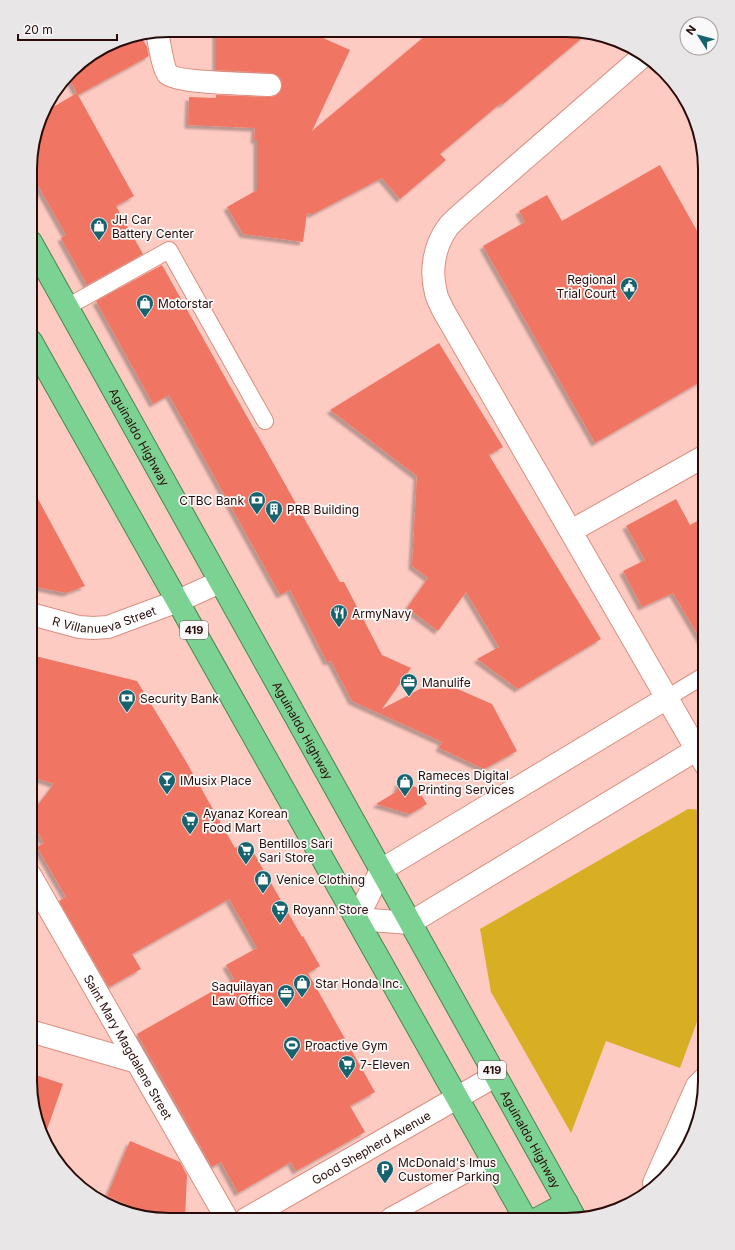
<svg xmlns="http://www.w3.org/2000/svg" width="735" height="1250" font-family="Inter,sans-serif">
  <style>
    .green { fill: #d8ae23 }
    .building { fill: #f17564; filter: url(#shadow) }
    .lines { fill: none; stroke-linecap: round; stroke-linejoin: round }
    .service-casing { stroke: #dc8e81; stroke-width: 18 }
    .minor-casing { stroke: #dc8e81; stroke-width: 24 }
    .trunk-casing { stroke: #4a8550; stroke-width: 24 }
    .service { stroke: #fff; stroke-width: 16 }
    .minor { stroke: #fff; stroke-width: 22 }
    .trunk { stroke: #7cd292; stroke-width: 22 }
    .labels { text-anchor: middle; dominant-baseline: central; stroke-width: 3.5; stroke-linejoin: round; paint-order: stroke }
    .shield { fill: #f9f9f9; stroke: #675351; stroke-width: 1 }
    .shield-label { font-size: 11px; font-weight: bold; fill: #290c09 }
    .poi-label { font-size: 12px; fill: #290c09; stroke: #f9f9f9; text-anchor: start }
    .street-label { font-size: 12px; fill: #290c09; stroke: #f9f9f9 }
    .rim { fill: none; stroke: #290c09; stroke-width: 2 }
  </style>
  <defs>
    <filter id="shadow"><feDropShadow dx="-3.5" dy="3.5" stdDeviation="1" flood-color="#0004"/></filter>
  </defs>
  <rect width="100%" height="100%" fill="#fdcbc2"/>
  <polygon class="green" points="688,809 705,810 705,1000 680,1068 606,1041 571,1133 491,992 480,929"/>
  <g class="building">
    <polygon points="216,30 305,30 350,50 312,131 431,31 584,31 588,33 502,105 501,103 440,154 446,160 400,199 382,178 313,214 307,213 303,242 243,234 227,207 257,190 257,140 254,140 255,128 188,125 189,97 216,98 216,95 270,97 275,96 280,92 282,86 281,79 277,75 271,73 216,70"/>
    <polygon points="141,36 147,47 149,56 78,95 134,196 116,206 143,254 87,285 61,238 66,235 31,173 31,151 43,113 77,93 68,77 77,65 116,41"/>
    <polygon points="660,165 705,245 705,379 595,443 483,246 525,222 519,211 547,195 562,221"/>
    <polygon points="162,265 340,582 344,582 382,655 411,668 382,709 437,680 492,704 517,751 484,769 439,748 442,742 352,701 331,661 327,662 290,590 280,595 169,395 153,404 96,301"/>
    <polygon points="439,343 503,447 489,455 601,639 518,689 477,659 499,647 466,592 438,631 407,608 428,578 412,566 417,476 330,410"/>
    <polygon points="31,486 85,586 66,593 31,586"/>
    <polygon points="676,499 690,525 705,517 705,647 673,593 642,607 623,571 645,560 626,526"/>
    <polygon points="31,655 137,681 184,758 235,848 247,841 302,937 303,936 320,966 308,973 375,1092 350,1106 365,1132 296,1171 291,1162 238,1193 221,1162 212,1167 137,1034 234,979 226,965 257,948 229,899 132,954 141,969 109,987 59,901 66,897 37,847 44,843 30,818 30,815 54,784 30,776"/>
    <polygon points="399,782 416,787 427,804 410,814 376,804 396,792"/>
    <polygon points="30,1073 63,1084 44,1138 41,1134 30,1081"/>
    <polygon points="130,1141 180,1162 187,1175 185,1219 151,1219 146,1216 146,1213 107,1196"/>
  </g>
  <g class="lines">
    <g class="service-casing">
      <g id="service">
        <polyline points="67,307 169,250 265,421"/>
        <polyline points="667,698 705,675"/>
        <polyline points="387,1219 390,1216 492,1160"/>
      </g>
    </g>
    <g class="minor-casing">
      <g id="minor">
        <path d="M157,32c2,9 6,37 11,42 9,9 85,10 102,11"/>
        <path d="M643,56l-182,158c-4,4 -9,8 -13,13 -14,19 -18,44 -12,66 1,6 5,12 7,17l262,454"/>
        <polyline points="571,531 705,456"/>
        <path id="s1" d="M31,614l48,13 14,1 15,-1 70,-26 42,-19"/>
        <polyline points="667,698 381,870 357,919 410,923 696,750"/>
        <path id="s2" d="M30,875l197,344"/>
        <polyline points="30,1031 137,1062"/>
        <polyline points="654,1183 697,1086 705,1078"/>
        <path id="s3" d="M246,1219l249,-143"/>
      </g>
    </g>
    <g class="trunk-casing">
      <g id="trunk">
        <path id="s4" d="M31,242l544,976"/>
        <polyline points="31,341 526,1220"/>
        <polyline points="535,1220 567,1203"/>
      </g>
    </g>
    <use href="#service" class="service"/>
    <use href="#minor" class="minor"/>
    <use href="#trunk" class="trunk"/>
  </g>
  <defs>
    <g id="shop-pin" transform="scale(0.9)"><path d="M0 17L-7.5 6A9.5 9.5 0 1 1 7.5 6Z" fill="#16626e" stroke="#f9f9f9"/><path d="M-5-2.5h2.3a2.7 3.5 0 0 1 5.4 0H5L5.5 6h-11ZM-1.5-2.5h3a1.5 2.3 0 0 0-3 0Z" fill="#fff"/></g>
    <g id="civic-pin" transform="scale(0.9)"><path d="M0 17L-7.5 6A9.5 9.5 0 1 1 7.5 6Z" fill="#16626e" stroke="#f9f9f9"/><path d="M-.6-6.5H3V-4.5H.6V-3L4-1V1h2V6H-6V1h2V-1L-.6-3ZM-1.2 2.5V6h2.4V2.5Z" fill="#fff"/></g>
    <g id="bank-pin" transform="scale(0.9)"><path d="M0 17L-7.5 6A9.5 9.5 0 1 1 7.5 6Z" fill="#16626e" stroke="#f9f9f9"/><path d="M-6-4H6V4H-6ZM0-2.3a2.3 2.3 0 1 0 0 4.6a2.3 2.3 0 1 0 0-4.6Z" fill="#fff"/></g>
    <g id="building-pin" transform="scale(0.9)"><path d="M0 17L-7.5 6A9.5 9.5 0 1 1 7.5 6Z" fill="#16626e" stroke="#f9f9f9"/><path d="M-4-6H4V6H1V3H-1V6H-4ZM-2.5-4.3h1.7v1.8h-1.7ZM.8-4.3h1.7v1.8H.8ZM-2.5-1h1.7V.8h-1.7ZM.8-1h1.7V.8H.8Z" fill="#fff"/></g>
    <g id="restaurant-pin" transform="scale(0.9)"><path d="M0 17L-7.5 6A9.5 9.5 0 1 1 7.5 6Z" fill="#16626e" stroke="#f9f9f9"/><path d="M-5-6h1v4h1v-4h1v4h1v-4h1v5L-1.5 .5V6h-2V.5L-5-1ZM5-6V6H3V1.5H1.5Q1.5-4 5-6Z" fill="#fff"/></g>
    <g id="office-pin" transform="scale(0.9)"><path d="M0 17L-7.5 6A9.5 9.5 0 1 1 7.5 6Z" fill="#16626e" stroke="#f9f9f9"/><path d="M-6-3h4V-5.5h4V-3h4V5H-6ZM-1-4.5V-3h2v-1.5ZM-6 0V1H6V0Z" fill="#fff"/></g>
    <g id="bar-pin" transform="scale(0.9)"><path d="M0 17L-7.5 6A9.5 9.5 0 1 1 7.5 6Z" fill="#16626e" stroke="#f9f9f9"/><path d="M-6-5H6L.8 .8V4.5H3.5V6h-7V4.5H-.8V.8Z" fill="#fff"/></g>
    <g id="supermarket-pin" transform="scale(0.9)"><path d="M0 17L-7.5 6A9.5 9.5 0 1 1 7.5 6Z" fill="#16626e" stroke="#f9f9f9"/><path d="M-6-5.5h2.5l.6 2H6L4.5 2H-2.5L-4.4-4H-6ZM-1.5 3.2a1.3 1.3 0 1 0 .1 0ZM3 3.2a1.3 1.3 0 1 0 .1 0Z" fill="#fff"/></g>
    <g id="stadium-pin" transform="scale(0.9)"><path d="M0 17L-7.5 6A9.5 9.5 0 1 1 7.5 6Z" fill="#16626e" stroke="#f9f9f9"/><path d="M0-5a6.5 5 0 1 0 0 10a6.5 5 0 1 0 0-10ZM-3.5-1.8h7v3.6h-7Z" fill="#fff"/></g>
    <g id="parking-pin" transform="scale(0.9)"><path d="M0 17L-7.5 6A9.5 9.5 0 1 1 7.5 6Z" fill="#16626e" stroke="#f9f9f9"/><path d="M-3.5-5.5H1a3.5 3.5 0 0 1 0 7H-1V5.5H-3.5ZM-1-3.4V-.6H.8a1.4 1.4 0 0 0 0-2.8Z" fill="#fff"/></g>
  </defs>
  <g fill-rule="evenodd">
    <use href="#shop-pin" x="99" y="226"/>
    <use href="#civic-pin" x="629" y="286"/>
    <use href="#shop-pin" x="145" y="303"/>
    <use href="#bank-pin" x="257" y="500"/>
    <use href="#building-pin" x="274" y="509"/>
    <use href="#restaurant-pin" x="339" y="613"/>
    <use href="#office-pin" x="409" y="682"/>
    <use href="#bank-pin" x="127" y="698"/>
    <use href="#bar-pin" x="167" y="780"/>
    <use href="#shop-pin" x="405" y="782"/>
    <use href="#supermarket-pin" x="190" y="820"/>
    <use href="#supermarket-pin" x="246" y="850"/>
    <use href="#shop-pin" x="263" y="879"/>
    <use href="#supermarket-pin" x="280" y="909"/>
    <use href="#shop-pin" x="302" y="983"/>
    <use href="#office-pin" x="286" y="993"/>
    <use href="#stadium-pin" x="292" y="1045"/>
    <use href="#supermarket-pin" x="347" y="1064"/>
    <use href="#parking-pin" x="385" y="1169"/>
  </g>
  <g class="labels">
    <g class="shield">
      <rect x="180" y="621" width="28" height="18" rx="3"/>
      <rect x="478" y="1061" width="28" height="18" rx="3"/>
    </g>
    <g class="shield-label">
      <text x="194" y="630">419</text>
      <text x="492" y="1070">419</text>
    </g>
    <g class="poi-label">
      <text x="112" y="219">JH Car<tspan x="112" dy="14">Battery Center</tspan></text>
      <text x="616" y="279" text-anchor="end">Regional<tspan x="616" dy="14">Trial Court</tspan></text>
      <text x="158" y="303">Motorstar</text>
      <text x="244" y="500" text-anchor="end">CTBC Bank</text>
      <text x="287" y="509">PRB Building</text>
      <text x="352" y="613">ArmyNavy</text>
      <text x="422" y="682">Manulife</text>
      <text x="140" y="698">Security Bank</text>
      <text x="418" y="775">Rameces Digital<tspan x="418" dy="14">Printing Services</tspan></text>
      <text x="180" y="780">IMusix Place</text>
      <text x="203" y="813">Ayanaz Korean<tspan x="203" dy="14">Food Mart</tspan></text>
      <text x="259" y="843">Bentillos Sari<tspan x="259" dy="14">Sari Store</tspan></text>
      <text x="276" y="879">Venice Clothing</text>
      <text x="293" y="909">Royann Store</text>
      <text x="315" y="983">Star Honda Inc.</text>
      <text x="273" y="986" text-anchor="end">Saquilayan<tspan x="273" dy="14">Law Office</tspan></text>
      <text x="305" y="1045">Proactive Gym</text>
      <text x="360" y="1064">7-Eleven</text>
      <text x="398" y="1162">McDonald's Imus<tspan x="398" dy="14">Customer Parking</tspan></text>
    </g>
    <g class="street-label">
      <text stroke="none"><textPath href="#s4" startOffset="223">Aguinaldo Highway</textPath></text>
      <text stroke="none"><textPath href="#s1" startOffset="76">R Villanueva Street</textPath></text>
      <text stroke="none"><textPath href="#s4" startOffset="559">Aguinaldo Highway</textPath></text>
      <text stroke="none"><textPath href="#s2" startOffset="198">Saint Mary Magdalene Street</textPath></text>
      <text stroke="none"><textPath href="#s4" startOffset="1027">Aguinaldo Highway</textPath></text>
      <text stroke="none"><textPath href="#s3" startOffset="144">Good Shepherd Avenue</textPath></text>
    </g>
  </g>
  <path d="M0 0H735V1250H0ZM169 37H566A132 132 0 0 1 698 169V1081A132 132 0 0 1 566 1213H169A132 132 0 0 1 37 1081V169A132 132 0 0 1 169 37Z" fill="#e8e6e6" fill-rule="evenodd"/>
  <path class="rim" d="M169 37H566A132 132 0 0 1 698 169V1081A132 132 0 0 1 566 1213H169A132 132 0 0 1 37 1081V169A132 132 0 0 1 169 37Z"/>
  <g transform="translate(699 36) rotate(306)"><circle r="19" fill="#f9f9f9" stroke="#a69a99"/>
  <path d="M0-3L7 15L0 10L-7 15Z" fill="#16626e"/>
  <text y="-6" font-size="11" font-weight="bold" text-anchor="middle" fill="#290c09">N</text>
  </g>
  <path d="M18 34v6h99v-6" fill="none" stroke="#290c09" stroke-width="2"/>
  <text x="24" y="34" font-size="12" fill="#290c09" stroke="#f9f9f9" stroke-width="3" paint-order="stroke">20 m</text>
</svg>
